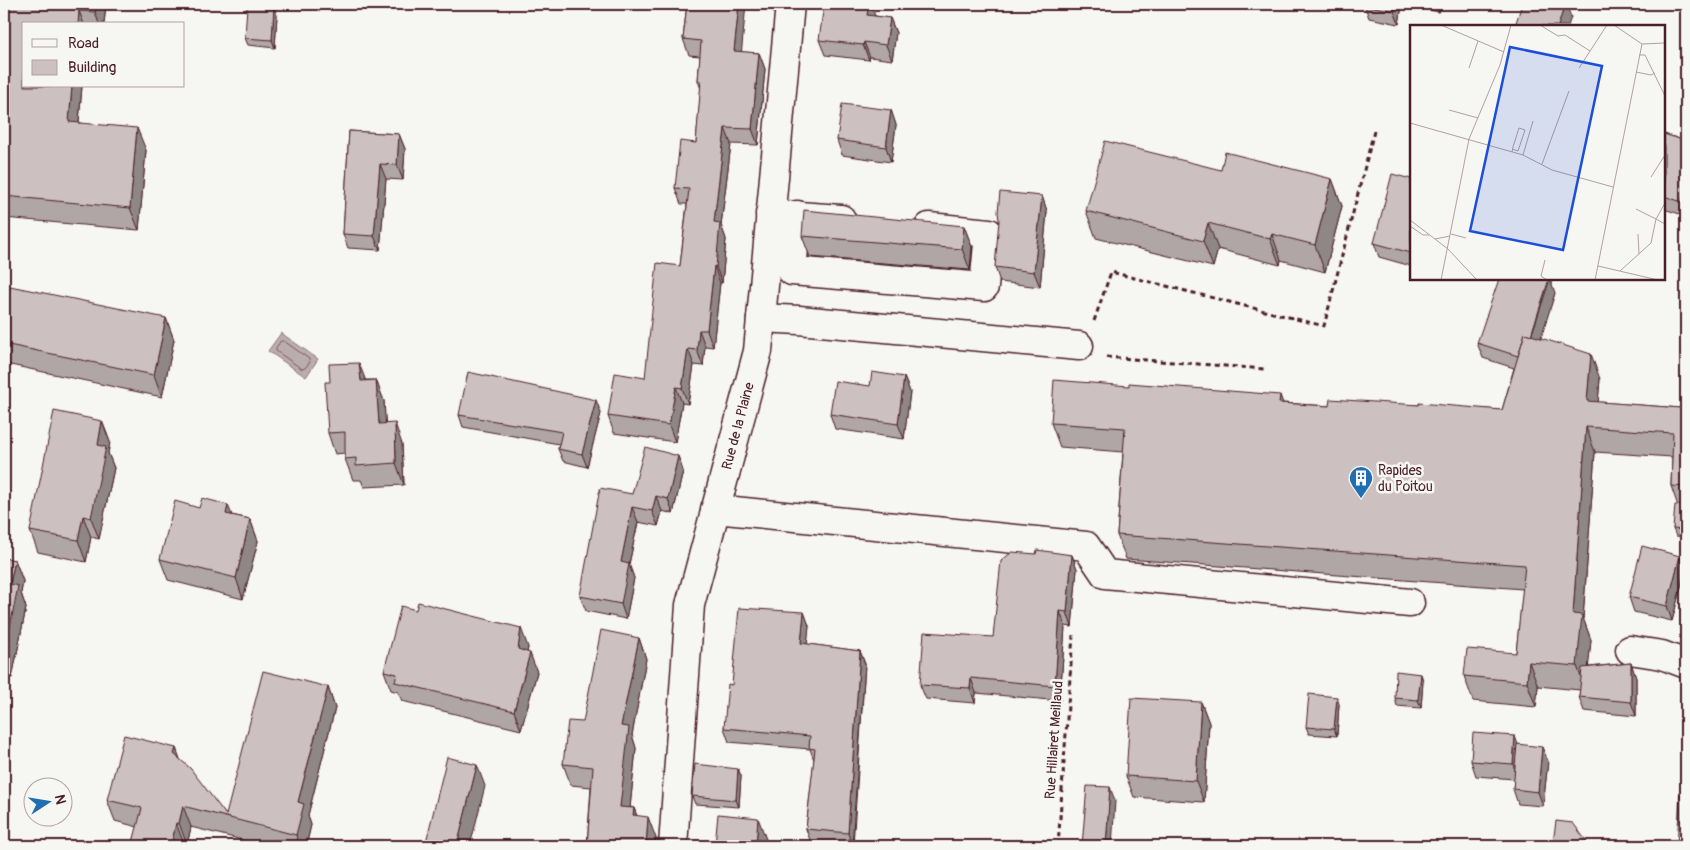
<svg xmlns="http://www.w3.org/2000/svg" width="1690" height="850" font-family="Pangolin,sans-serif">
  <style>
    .water { fill: #bbadae; stroke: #8e747a }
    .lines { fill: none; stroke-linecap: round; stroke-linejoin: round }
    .shore { stroke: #77585f; stroke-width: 1 }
    .minor-casing { stroke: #4a1f2b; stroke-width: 31 }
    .path { stroke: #4a1f2b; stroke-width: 3; stroke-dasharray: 5 4; stroke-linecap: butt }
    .minor { stroke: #f6f6f2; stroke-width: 28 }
    .wall { fill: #afa6a5; stroke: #4a1f2b }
    .shaded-wall { fill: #8f8786; stroke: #4a1f2b }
    .building { fill: #ccc1c0; stroke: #4a1f2b }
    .labels { text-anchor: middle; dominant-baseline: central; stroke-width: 5; stroke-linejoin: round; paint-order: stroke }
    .street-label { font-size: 14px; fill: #4a1f2b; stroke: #f6f6f2 }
    .poi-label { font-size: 14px; fill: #4a1f2b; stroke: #f6f6f2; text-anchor: start }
    .inset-road { fill: none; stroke: #b1a0a2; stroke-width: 1 }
    .view { fill: #1d4ed8; fill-opacity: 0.15; stroke: #1d4ed8; stroke-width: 2.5 }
    .inset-edge { fill: none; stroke: #4a1f2b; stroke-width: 2.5 }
  </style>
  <rect width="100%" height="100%" fill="#f6f6f2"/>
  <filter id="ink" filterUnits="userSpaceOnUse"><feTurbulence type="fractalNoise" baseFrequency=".02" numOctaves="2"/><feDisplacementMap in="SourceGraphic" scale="10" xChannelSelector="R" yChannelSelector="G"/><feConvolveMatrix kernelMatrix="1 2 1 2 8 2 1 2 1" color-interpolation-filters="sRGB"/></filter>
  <g filter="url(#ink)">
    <polygon class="water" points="281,333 318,359 306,377 268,351"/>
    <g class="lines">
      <polygon class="shore" points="281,341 284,341 309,359 310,362 305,368 302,369 276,351 276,348"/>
      <g class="minor-casing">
        <g id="minor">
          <polyline points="770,214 841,219"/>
          <polyline points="797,215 792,271 984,287 989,233 929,227"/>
          <polyline points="761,318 799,320 1079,346"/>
          <polyline points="715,509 1086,546 1105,574 1410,603"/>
          <polyline points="1630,650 1662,655 1686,664"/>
          <polyline points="673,846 690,605 758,351 790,4"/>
        </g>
      </g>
      <g class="path">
        <polyline points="1094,321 1111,272 1324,326 1374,131"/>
        <polyline points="1106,357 1265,369"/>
        <polyline points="1058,846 1073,635"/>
      </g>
      <use href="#minor" class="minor"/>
    </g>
    <g class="wall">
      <polygon points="5,4 106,4 104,24 24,24 82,86 79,122 146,150 139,230 4,218 4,21"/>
      <polygon points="687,4 742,52 759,53 765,69 758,145 731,144 721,225 726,239 722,283 720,283 713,347 705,346 703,366 694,365 688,404 682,403 675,442 614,433 608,416 645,378 680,266 687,204 681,204 675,188 696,143 701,89 698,81 700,56 689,55 683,39"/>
      <polygon points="1364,4 1440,4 1439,12 1402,5 1399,24 1369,18"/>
      <polygon points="277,15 275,48 248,45 245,38"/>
      <polygon points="875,16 890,18 896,33 892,60 870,57 869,60 825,55 819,40"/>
      <polygon points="891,110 896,125 891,162 842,155 837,140"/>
      <polygon points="349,131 399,134 405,149 403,180 386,179 380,250 348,248 343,234"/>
      <polygon points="1664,134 1686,141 1686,216 1664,209"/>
      <polygon points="1221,170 1332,179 1342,206 1325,272 1281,260 1280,265 1218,249 1213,267 1096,238 1086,211"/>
      <polygon points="1411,179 1411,266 1379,257 1374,243"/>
      <polygon points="1042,196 1047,211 1040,287 1000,282 995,267"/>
      <polygon points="964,226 972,247 970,270 810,257 802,236"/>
      <polygon points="1555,293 1540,338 1600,379 1598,402 1681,408 1686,386 1686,537 1676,536 1673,529 1678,506 1671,486 1672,457 1595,452 1583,618 1591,640 1588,667 1631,663 1636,678 1636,716 1584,711 1579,697 1580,690 1538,686 1536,707 1473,701 1464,676 1516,653 1523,589 1126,559 1117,535 1123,452 1060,447 1051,423 1129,386 1283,403 1329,406 1419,405 1502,410 1514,368 1483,358 1477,343"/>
      <polygon points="4,318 166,318 174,340 162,397 6,364 4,358"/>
      <polygon points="904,377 910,392 904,439 835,429 830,414 870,386"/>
      <polygon points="366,380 376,380 384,401 385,423 402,444 404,485 364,487 361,480 353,480 345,459 345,453 335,454 328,433"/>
      <polygon points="601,413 587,467 563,461 558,449 559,444 463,427 459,415"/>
      <polygon points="102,421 110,442 108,453 114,468 99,539 91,537 86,562 38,552 30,531"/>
      <polygon points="678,456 683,471 673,514 662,511 658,526 638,522 629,564 634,578 626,619 586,611 580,596 632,494"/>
      <polygon points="199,508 250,519 258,541 243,599 168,580 160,559"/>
      <polygon points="1036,554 1072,555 1077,569 1072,627 1065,626 1060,701 976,693 975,703 926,699 920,685 993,637"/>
      <polygon points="1680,556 1685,571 1672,621 1634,612 1629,597"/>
      <polygon points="4,558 15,560 23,581 21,593 26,608 12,678 4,677"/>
      <polygon points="804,612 809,626 807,644 860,651 865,664 853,846 844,846 811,843 806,829 814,760 810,749 729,742 724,728 732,685"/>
      <polygon points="639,638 646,659 632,735 636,748 630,807 634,808 637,816 656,838 655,846 587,846 591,787 571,785 563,764 583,722"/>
      <polygon points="528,647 527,652 537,672 521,730 402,701 398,692 391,690 384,671"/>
      <polygon points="1421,674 1423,681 1421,708 1397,706 1395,698"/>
      <polygon points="328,687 335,708 308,815 311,825 306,846 266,846 191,827 187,845 184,844 183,846 132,846 138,827 115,821 107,800 176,748 180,759 226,815"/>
      <polygon points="1201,702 1209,723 1204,802 1134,797 1126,776"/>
      <polygon points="1339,704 1337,736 1309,734 1306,727"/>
      <polygon points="1518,744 1548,761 1543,806 1518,804 1513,789 1514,779 1476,776 1471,761"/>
      <polygon points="738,769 741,776 739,807 695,804 692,796"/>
    </g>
    <g class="shaded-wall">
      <polygon points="96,4 106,4 104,24 99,24 95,12"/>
      <polygon points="739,4 746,4 740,67 734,51"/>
      <polygon points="864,4 871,4 875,16 873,30"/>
      <polygon points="1395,4 1401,4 1402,5 1399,24 1394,11"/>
      <polygon points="1436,4 1440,4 1439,12"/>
      <polygon points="1565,4 1566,4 1571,17 1568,26 1558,26"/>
      <polygon points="274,7 277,15 275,48 272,40"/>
      <polygon points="79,11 84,24 78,24"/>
      <polygon points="890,18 896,33 892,60 886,45"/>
      <polygon points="864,42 870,57 869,60 863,45"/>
      <polygon points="759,53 765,69 758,145 752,129"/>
      <polygon points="72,86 82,86 77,144 69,122"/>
      <polygon points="891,110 896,125 891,162 886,147"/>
      <polygon points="137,128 146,150 139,230 130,208"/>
      <polygon points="725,128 731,144 721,225 726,239 722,283 716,267 714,222"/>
      <polygon points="399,134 405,149 403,180 397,165"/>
      <polygon points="380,164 386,179 380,250 374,236"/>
      <polygon points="1332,179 1342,206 1325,272 1315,245"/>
      <polygon points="1686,188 1686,213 1682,202"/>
      <polygon points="1042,196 1047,211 1040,287 1034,272"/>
      <polygon points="1208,223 1218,249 1213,267 1203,241"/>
      <polygon points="964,226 972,247 970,270 962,249"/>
      <polygon points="1272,234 1281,260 1280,265 1270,239"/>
      <polygon points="714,266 720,283 713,347 707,330"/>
      <polygon points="1550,279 1555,293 1530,373 1524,358"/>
      <polygon points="166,318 174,340 162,397 154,375"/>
      <polygon points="699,330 705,346 703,366 697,350"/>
      <polygon points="688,349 694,365 688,404 682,388"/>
      <polygon points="1591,354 1600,379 1596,426 1587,401"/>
      <polygon points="359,363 367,384 361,381"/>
      <polygon points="904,377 910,392 904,439 898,424"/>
      <polygon points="376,380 384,401 387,445 379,424"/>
      <polygon points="676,387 682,403 675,442 669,425"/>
      <polygon points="1280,395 1289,420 1279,403"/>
      <polygon points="596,400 601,413 587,467 582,454"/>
      <polygon points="102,421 110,442 108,453 114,468 99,539 91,518 98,445"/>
      <polygon points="395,423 402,444 404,485 396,463"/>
      <polygon points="1586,427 1595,452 1583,618 1591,640 1586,691 1577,666 1573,614"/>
      <polygon points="678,456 683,471 673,514 668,499"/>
      <polygon points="656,496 662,511 658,526 652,511"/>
      <polygon points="228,505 236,526 226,514"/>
      <polygon points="632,507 638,522 629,564 634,578 626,619 621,604 621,562"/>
      <polygon points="83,516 91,537 86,562 78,540"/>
      <polygon points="250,519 258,541 243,599 236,578"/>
      <polygon points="1072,555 1077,569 1072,627 1067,612"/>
      <polygon points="1680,556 1685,571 1672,621 1667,606"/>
      <polygon points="15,560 23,581 21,593 26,608 12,678 4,657 10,584"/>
      <polygon points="1060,611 1065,626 1060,701 1055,686"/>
      <polygon points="804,612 809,626 806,657 801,643"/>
      <polygon points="521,628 528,647 525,668 518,649"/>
      <polygon points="639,638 646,659 632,735 636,748 628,828 620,807 621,726"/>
      <polygon points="860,651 865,664 852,846 848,833"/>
      <polygon points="530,653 537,672 521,730 514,711"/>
      <polygon points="1529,662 1538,686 1536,707 1527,682"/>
      <polygon points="1631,663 1636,678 1636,716 1631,702"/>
      <polygon points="1421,674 1423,681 1421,708 1418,700"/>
      <polygon points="971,678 976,693 975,703 970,688"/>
      <polygon points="328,687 335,708 308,815 311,825 306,846 300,846 296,835 298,802"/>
      <polygon points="1337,697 1339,704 1337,736 1334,729"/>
      <polygon points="1201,702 1209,723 1204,802 1196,781"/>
      <polygon points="1515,736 1520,751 1518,779 1513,764"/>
      <polygon points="1542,747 1548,761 1543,806 1538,792"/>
      <polygon points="176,748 183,770 174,754"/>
      <polygon points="477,765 485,786 470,846 457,846"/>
      <polygon points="738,769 741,776 739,807 736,800"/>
      <polygon points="1110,787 1115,801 1112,846 1106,846"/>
      <polygon points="183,806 191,827 187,845 179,823"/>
      <polygon points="634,808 641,829 633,815"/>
      <polygon points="648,817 656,838 655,846 646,846"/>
      <polygon points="758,818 766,839 765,846 756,846"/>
      <polygon points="176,823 184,844 183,846 171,846"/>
      <polygon points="1587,842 1588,846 1581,846"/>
    </g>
    <g class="building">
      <polygon points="5,4 96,4 95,12 79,11 78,24 24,24 24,86 72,86 69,122 137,128 130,208 4,196 4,21"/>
      <polygon points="687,4 739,4 734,51 759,53 752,129 725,128 714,222 720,223 716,267 714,266 707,330 699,330 697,350 688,349 682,388 676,387 669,425 608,416 615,373 645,378 657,263 680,266 689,189 675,188 680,141 696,143 701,81 698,81 701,41 683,39"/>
      <polygon points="824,4 869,4 867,15 890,18 886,45 864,42 863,45 819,40"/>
      <polygon points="1364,4 1395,4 1394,11 1364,5"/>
      <polygon points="1522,4 1565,4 1558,26 1515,26"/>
      <polygon points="247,6 274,7 272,40 245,38"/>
      <polygon points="842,104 891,110 886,147 837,140"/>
      <polygon points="349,131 399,134 397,165 380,164 374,236 343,234"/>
      <polygon points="1664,134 1686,141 1686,188 1682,202 1664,196"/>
      <polygon points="1105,141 1221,170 1225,152 1332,179 1315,245 1272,234 1270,239 1208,223 1203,241 1086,211"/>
      <polygon points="1392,174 1411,179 1411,253 1374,243"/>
      <polygon points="1000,192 1042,196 1034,272 995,267 999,220 998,212"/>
      <polygon points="804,210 964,226 962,249 802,236"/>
      <polygon points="1499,279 1549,279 1531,335 1525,333 1518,356 1477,343"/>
      <polygon points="10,286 166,318 154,375 4,344 4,318"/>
      <polygon points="1525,333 1591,354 1587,401 1681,408 1682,385 1686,386 1686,487 1671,486 1673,433 1586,427 1573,614 1582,615 1577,666 1529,662 1527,682 1464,676 1467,649 1516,653 1525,565 1117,535 1125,428 1051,423 1054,380 1129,386 1129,383 1280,395 1279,403 1329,406 1330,399 1419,405 1419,403 1502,410"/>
      <polygon points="359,363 361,381 376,380 379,424 395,423 396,463 356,466 356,458 345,459 345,432 328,433 325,382 330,382 329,364"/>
      <polygon points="468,372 596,400 582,454 558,449 562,432 459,415"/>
      <polygon points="872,372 904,377 898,424 830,414 835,381 870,386"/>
      <polygon points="54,411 102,421 98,445 106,447 91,518 83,516 78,540 30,531"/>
      <polygon points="645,447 678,456 668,499 656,496 652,511 632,507 621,562 629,564 621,604 580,596 600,488 632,494"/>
      <polygon points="202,498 228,505 226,514 250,519 236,578 160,559 175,501 199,508"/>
      <polygon points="1675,505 1686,506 1686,530 1673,529"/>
      <polygon points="1642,546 1680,556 1667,606 1629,597"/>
      <polygon points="1037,550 1072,555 1067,612 1060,611 1055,686 971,678 970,688 920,685 924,632 993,637 1001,561 1012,552 1036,554"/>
      <polygon points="4,558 15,560 10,584 18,586 4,657"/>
      <polygon points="418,602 521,628 518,649 530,653 514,711 395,682 397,674 384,671 401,606 416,610"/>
      <polygon points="739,608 804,612 801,643 860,651 848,833 806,829 815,749 809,748 810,736 724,728 728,684 732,685"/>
      <polygon points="601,630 639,638 621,726 629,727 620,807 634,808 633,815 648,817 646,846 587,846 593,767 563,764 568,721 583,722"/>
      <polygon points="1631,663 1631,702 1579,697 1582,668"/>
      <polygon points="263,671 328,687 298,802 304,804 296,835 183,806 179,823 176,823 171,846 132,846 142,808 107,800 124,735 176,748 174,754 190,768 226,815"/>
      <polygon points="1396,671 1421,674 1418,700 1395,698"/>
      <polygon points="1309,694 1337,697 1334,729 1306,727"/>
      <polygon points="1131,698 1201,702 1196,781 1126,776"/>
      <polygon points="1473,733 1515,736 1513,764 1471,761"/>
      <polygon points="1517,744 1542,747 1538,792 1513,789"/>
      <polygon points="447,757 477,765 457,846 425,846"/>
      <polygon points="695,764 738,769 736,800 692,796"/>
      <polygon points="1087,786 1110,787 1106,846 1082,846"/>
      <polygon points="1680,794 1686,795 1686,846 1677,846"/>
      <polygon points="718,814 758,818 756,846 715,846"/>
      <polygon points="1556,821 1573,823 1587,842 1581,846 1548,846 1553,843"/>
    </g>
  </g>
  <defs>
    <g id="building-pin" transform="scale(1.25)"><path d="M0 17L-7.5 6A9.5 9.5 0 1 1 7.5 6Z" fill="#1f6fb2" stroke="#f6f6f2"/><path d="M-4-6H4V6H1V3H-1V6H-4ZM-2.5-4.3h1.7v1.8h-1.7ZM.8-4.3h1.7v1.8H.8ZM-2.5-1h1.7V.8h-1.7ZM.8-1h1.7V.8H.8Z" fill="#fff"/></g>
  </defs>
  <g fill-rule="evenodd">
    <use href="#building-pin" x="1361" y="478"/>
  </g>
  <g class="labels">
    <g class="street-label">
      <text transform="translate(738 426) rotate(-75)">Rue de la Plaine</text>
      <text transform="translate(1054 740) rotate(-86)">Rue Hillairet Meillaud</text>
    </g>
    <g class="poi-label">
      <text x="1378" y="470">Rapides<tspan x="1378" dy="16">du Poitou</tspan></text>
    </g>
  </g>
  <g transform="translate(1410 25)">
    <rect width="255" height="255" fill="#f6f6f2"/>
    <path class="inset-road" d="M31,0l63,27M130,0l18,11 7,-1 25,16M204,0l28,19 23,-1M229,30h6l20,41M59,43l9,-27M169,43l28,-43M226,47l15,3 4,-2M39,85l29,8M0,98l113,32 29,15 61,17M102,127l1,-5 6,-19 6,2 -7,21 -6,-2M113,130l10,-34M132,139l27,-73M241,152l14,-22M255,178l-9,16 9,5M0,195l38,29 29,31M0,201l13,9h6M41,209l15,4M228,209l1,20M25,214l15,-3M135,235l-4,16 6,4M188,241l60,14M210,246l31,-28 5,-24 -20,-10M31,255l28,-141 31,-74 11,-40M185,255l47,-236"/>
    <path class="view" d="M100,22l92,19 -39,184 -93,-19z"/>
    <rect width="255" height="255" class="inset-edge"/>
  </g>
  <rect width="1690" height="850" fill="none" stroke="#f6f6f2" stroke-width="20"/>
  <rect x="10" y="10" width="1670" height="830" fill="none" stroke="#4a1f2b" stroke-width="2" filter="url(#ink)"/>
  <rect x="22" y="22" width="162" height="65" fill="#f6f6f2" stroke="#b1a0a2"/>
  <rect x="32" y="39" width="25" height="8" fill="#f6f6f2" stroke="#b1a0a2"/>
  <text x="68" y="48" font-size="15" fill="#4a1f2b">Road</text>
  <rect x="32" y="60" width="25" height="15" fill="#ccc1c0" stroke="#b1a0a2"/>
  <text x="68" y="72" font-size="15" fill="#4a1f2b">Building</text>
  <g transform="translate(48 802) rotate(78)"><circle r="24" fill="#f6f6f2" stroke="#b1a0a2"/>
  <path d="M0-4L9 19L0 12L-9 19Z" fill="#1f6fb2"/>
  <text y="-8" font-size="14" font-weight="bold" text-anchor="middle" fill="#4a1f2b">N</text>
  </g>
</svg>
